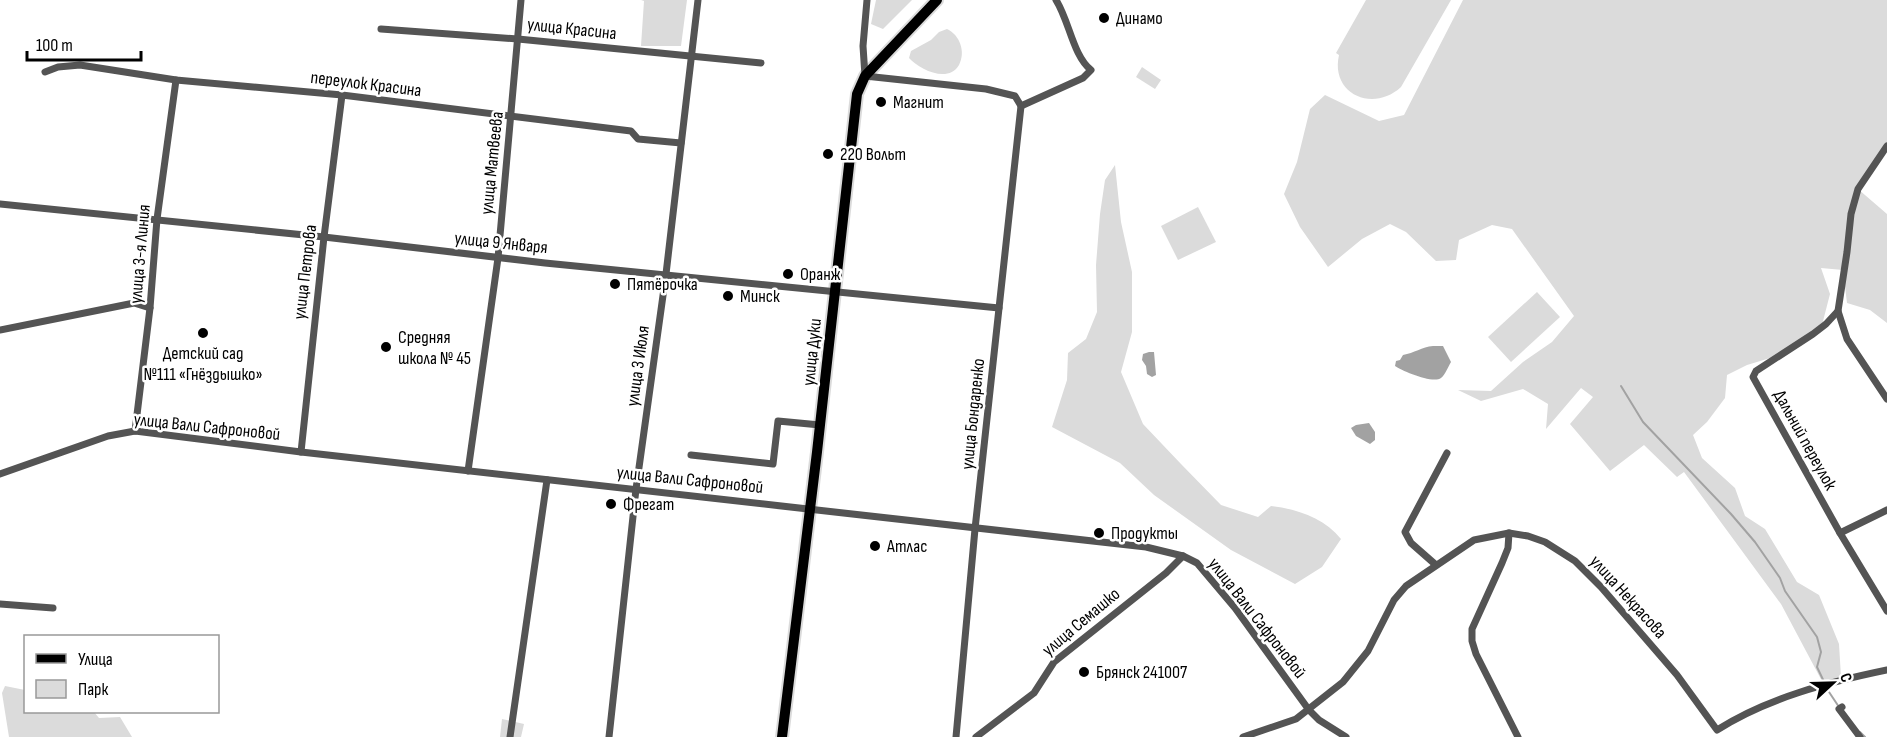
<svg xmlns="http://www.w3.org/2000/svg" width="1887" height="737" font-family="'Sofia Sans Condensed',sans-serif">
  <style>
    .green { fill: #dbdbdb }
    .water { fill: #a2a2a2 }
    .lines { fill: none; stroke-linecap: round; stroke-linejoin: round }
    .stream { stroke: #a2a2a2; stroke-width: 2 }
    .primary-casing { stroke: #dbdbdb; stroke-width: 14 }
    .street { stroke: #545454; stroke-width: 7 }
    .primary { stroke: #000; stroke-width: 10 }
    .poi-dot { fill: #000; stroke: #fff; stroke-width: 2 }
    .labels { text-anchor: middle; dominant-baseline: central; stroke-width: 5; stroke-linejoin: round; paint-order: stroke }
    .poi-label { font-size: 18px; fill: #000; stroke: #fff; text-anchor: start }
    .street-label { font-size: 18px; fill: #000; stroke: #fff }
  </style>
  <rect width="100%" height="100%" fill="#fff"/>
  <g class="green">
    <polygon points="641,0 687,0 681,46 641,46 644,1"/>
    <polygon points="876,0 912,0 883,29 871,24"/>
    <path d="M1366,0h85l-50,87c-28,26 -71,7 -62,-32l-3,-2z"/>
    <polygon points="1463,0 1887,0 1887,146 1858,189 1887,214 1887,323 1870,310 1847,303 1843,270 1821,268 1830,294 1822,325 1783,354 1747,365 1727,375 1725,398 1707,422 1693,435 1702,458 1735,488 1745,516 1765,529 1797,582 1819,595 1839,644 1841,677 1823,683 1781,604 1684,472 1677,477 1644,445 1610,471 1570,424 1593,397 1581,388 1546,429 1548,404 1523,389 1481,401 1458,390 1491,391 1523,362 1552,342 1574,316 1512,229 1492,225 1459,240 1456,260 1436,261 1406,232 1390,224 1362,239 1328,267 1300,227 1284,194 1297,162 1310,109 1325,95 1379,121 1404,115"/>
    <path d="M947,29c13,6 19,23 12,36 -11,19 -40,4 -50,-7l2,-7 20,-11 8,-8z"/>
    <polygon points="1142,67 1161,80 1155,89 1136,77"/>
    <path d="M1115,165l6,57 11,50v60l-11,40 22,52 38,40 40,41 37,12 13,-11c26,3 53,12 70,33l-19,28 -27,17 -64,-34 -77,-55 -34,-32 -68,-36 15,-47 1,-27 18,-14 11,-27 -1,-47 4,-51 5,-34z"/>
    <polygon points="1198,207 1216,242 1178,260 1161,226"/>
    <polygon points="1537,292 1560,317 1511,362 1488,337"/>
    <polygon points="5,686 25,690 26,712 94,712 99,718 120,717 132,737 9,737 2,693"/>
    <polygon points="502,719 524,724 521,737 500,737"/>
  </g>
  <g class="water">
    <path d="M1433,346h10l8,16c-3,5 -6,13 -10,16 -8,6 -39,-7 -46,-12l1,-5 4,-1 3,-5c11,-2 19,-8 30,-9z"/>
    <polygon points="1149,352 1154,352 1156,375 1152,377 1147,374 1146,366 1142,360 1143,354"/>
    <polygon points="1369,423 1375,432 1375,440 1370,444 1356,436 1351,428 1356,425"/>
  </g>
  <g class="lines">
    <g class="stream">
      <polyline points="1621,386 1643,422 1731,514 1755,542 1780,578 1785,591 1817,637 1821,652 1817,667 1827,688"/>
      <polyline points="1829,692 1839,707"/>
      <polyline points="1860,732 1865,737"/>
    </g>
    <g class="primary-casing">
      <polyline id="primary" points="782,737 817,452 857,94 865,76 937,0"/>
    </g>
    <g class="street">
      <polyline points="867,0 863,46 865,76 986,89 1015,96 1021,106 975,529 956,737"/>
      <polyline points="381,29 518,39 761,63"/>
      <polyline points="45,72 58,67 80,65 176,80 342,95 631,131 638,139 681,143"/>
      <path d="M1021,106l62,-28 8,-8c-18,-14 -22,-50 -35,-70"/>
      <polyline points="1887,146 1858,189 1851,214 1847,252 1838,311 1826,324 1813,334 1756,371 1753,377 1840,533 1887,611"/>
      <polyline points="0,204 324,237 545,263 999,308"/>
      <polyline points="1838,311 1847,339 1887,399"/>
      <polyline points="0,330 134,303 150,308"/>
      <polyline points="135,431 150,308 157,219 176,80"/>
      <polyline points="301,452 324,237 342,95"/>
      <polyline points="691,455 773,464 778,421 820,425"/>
      <polyline points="468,471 498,258 521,0"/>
      <polyline points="0,474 108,436 135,431 301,452 1146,547 1183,556 1197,563 1235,608 1309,710 1319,720 1346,737"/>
      <polyline points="1509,533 1508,548 1502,563 1472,629 1472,641 1476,654 1518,737"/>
      <polyline points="1840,533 1887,510"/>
      <polyline points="1436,565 1411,543 1405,532 1447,453"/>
      <polyline points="0,604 53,608"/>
      <polyline points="1842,707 1839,709 1860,737"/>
      <polyline points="510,737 547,480"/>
      <polyline points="609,737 636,489 666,274 698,0"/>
      <polyline points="976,737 1034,693 1054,662 1166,573 1183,556"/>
      <path d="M1243,737l53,-18 47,-37 25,-31 26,-51 12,-14 68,-46 35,-7 19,3 17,6 30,19 26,26 76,88 40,55c50,-32 112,-48 170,-60"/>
    </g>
    <use href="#primary" class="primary"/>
  </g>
  <g class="poi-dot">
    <circle cx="1104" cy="18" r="6"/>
    <circle cx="881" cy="102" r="6"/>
    <circle cx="828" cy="154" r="6"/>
    <circle cx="788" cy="274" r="6"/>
    <circle cx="615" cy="284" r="6"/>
    <circle cx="728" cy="296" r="6"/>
    <circle cx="203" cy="333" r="6"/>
    <circle cx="386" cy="347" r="6"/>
    <circle cx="611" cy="504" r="6"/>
    <circle cx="1099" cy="533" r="6"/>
    <circle cx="875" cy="546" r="6"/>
    <circle cx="1084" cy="672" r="6"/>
  </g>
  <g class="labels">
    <g class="poi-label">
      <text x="1116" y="18">Динамо</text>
      <text x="893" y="102">Магнит</text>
      <text x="840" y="154">220 Вольт</text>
      <text x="800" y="274">Оранж</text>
      <text x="627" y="284">Пятёрочка</text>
      <text x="740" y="296">Минск</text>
      <text x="398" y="337">Средняя<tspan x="398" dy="21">школа № 45</tspan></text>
      <text x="203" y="353" text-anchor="middle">Детский сад<tspan x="203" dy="21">№111 «Гнёздышко»</tspan></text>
      <text x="623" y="504">Фрегат</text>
      <text x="1111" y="533">Продукты</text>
      <text x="887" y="546">Атлас</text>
      <text x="1096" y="672">Брянск 241007</text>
    </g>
    <g class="street-label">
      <text transform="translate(572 29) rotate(6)">улица Красина</text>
      <text transform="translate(366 84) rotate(7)">переулок Красина</text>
      <text transform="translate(492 163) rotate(-84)">улица Матвеева</text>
      <text transform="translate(501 243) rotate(6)">улица 9 Января</text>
      <text transform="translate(140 254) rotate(-85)">улица 3-я Линия</text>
      <text transform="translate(305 272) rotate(-83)">улица Петрова</text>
      <text transform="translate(812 352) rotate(-84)">улица Дуки</text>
      <text transform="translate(638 366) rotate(-82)">улица 3 Июля</text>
      <text transform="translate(973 414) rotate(-84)">улица Бондаренко</text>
      <text transform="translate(207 427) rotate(6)">улица Вали Сафроновой</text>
      <text transform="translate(1805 440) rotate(61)">Дальний переулок</text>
      <text transform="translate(690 480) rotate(6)">улица Вали Сафроновой</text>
      <text transform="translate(1628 597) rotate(48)">улица Некрасова</text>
      <text transform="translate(1257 618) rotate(52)">улица Вали Сафроновой</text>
      <text transform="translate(1081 622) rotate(-40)">улица Семашко</text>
    </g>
  </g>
  <rect x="24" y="635" width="195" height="78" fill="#ffffff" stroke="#999999" stroke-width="1.5"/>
  <rect x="36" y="654" width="30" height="9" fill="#000000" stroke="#999999" stroke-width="1.5"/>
  <text x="78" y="665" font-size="18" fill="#000000">Улица</text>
  <rect x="36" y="680" width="30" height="18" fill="#dbdbdb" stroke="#999999" stroke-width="1.5"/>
  <text x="78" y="695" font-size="18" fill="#000000">Парк</text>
  <g transform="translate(1833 683) rotate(68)" stroke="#ffffff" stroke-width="4.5" paint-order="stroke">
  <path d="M0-4.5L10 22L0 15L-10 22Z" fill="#000000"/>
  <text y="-9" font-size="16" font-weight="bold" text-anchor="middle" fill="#000000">С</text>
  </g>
  <path d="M27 51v9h114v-9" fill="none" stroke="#000000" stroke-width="3"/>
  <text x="36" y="51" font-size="18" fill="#000000" stroke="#ffffff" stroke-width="4.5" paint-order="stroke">100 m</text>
</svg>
